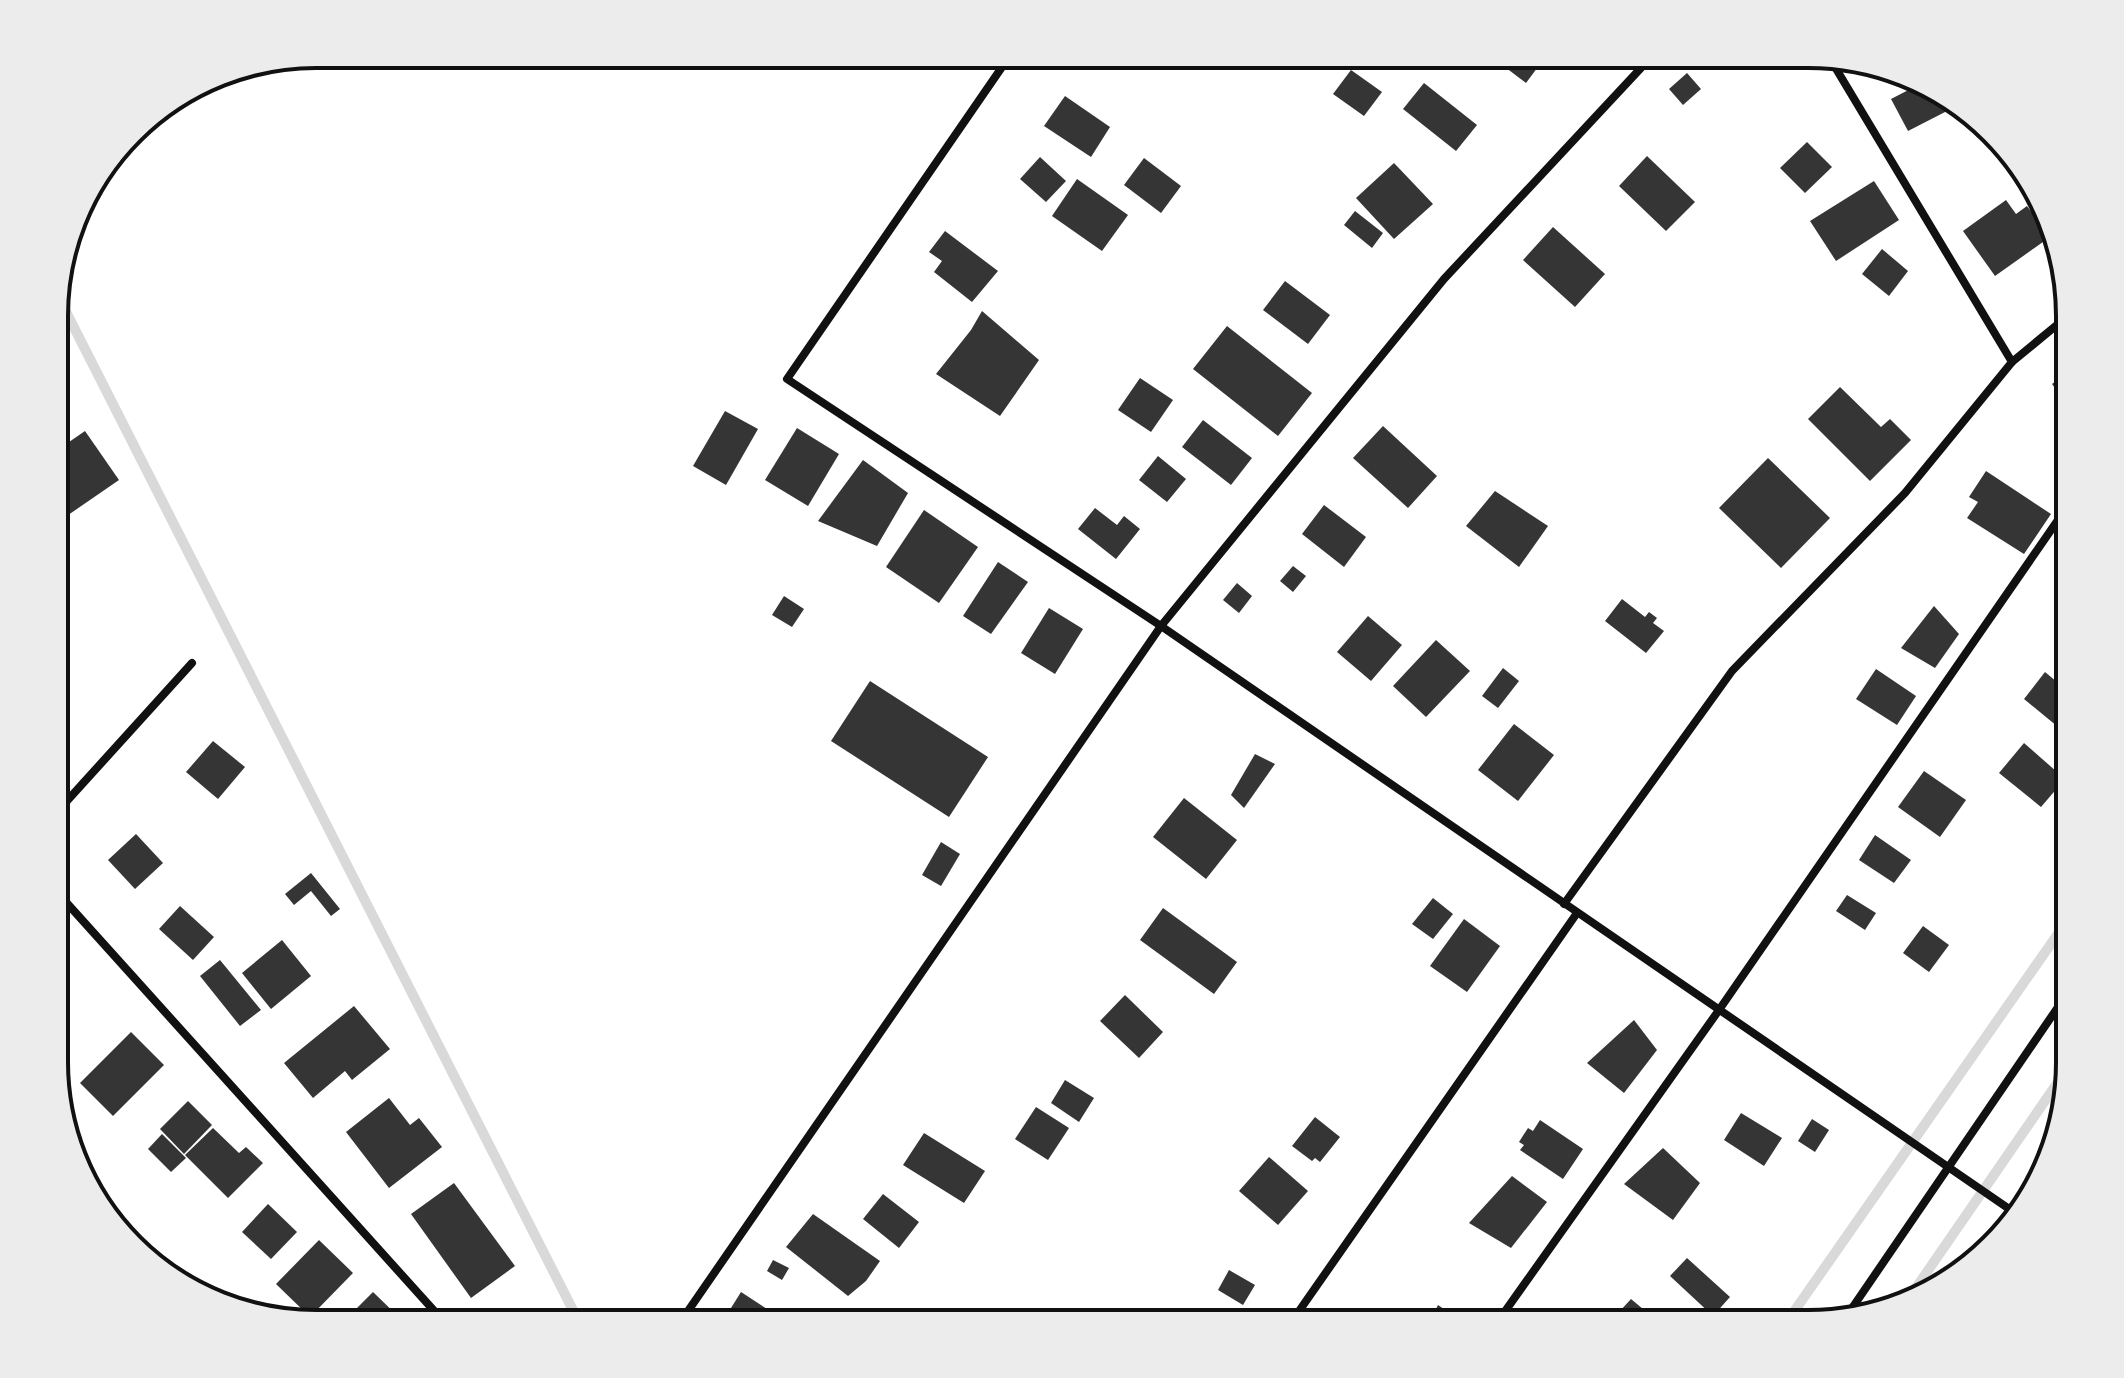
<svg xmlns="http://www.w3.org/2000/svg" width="2124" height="1378" font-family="Lora,serif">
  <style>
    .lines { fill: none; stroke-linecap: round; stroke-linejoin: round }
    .stream { stroke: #d9d9d9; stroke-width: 10 }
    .building { fill: #353535 }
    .minor { stroke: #111; stroke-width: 8 }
    .rim { fill: none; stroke: #111; stroke-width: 4 }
  </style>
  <rect width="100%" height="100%" fill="#fff"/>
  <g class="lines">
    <g class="stream">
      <polyline points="56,292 580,1324"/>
      <polyline points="1909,1298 2069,1066"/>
      <polyline points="1786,1323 2069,918"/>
    </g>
  </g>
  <g class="building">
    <polygon points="1496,54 1544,54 1546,56 1526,83 1493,58"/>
    <polygon points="1351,70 1382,92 1364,116 1333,94"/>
    <polygon points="1687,73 1701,89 1683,105 1669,89"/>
    <polygon points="1424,83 1477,125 1456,151 1403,109"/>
    <polygon points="1922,83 1935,89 1947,111 1908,131 1891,99"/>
    <polygon points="1065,96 1110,127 1091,157 1044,126"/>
    <polygon points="1807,142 1832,167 1805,193 1780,168"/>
    <polygon points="1647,156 1695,202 1666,231 1619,186"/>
    <polygon points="1040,157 1066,181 1046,202 1020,179"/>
    <polygon points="1144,158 1181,186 1161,213 1124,185"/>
    <polygon points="1394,163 1433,204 1394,239 1356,198"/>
    <polygon points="1077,179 1128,215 1102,251 1052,216"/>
    <polygon points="1874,181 1899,220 1836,261 1810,221"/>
    <polygon points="2006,200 2016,214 2027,206 2050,237 1995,276 1963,231"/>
    <polygon points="1355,211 1383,233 1372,248 1344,225"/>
    <polygon points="1553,227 1605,274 1575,307 1523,260"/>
    <polygon points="945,231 998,271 972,302 934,272 942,261 929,252"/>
    <polygon points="1882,249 1908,271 1889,296 1862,274"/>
    <polygon points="1285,281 1330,315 1308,344 1263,310"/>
    <polygon points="982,311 1039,360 1000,416 936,374 971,330"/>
    <polygon points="1227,326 1312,393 1278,436 1193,369"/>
    <polygon points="2069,371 2069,407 2052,384"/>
    <polygon points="1140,378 1173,400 1151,432 1118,410"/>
    <polygon points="1840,387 1881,427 1890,419 1911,440 1870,481 1808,419"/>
    <polygon points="725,411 758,429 726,485 693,466"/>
    <polygon points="1203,420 1252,458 1231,485 1182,447"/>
    <polygon points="1383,426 1437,476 1408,508 1353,458"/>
    <polygon points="797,428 839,454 808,506 765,480"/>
    <polygon points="85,431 119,480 58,522 56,519 56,451"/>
    <polygon points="1158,456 1186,479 1167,502 1139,480"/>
    <polygon points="1768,458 1830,518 1781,568 1719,508"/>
    <polygon points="863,460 908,493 877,546 818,521"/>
    <polygon points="1986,471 2051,514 2024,554 1967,518 1978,502 1969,497"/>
    <polygon points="1495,491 1548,526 1519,567 1466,526"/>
    <polygon points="1324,505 1366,537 1344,567 1302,534"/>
    <polygon points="1095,508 1117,525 1124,516 1140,529 1116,559 1078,529"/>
    <polygon points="924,510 978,547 939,603 886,567"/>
    <polygon points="998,562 1028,582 991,634 963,616"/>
    <polygon points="1293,566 1306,576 1293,592 1280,581"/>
    <polygon points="1237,583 1252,596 1239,613 1223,600"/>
    <polygon points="784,596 804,609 792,627 772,615"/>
    <polygon points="1622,599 1645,617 1649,612 1657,618 1653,623 1664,631 1646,653 1605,621"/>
    <polygon points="1934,606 1959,634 1935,668 1901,648"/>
    <polygon points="1049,608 1083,629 1055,674 1021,653"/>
    <polygon points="1368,616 1402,645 1371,681 1337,652"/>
    <polygon points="1436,640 1470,671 1426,717 1393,686"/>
    <polygon points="1503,668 1519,681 1498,708 1482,696"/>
    <polygon points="1876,669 1916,696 1897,725 1856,699"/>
    <polygon points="2045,672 2069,692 2069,736 2024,699"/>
    <polygon points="870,681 988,757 949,817 831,741"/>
    <polygon points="1514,724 1554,755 1518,801 1478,770"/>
    <polygon points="213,741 245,767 218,799 186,772"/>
    <polygon points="2024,743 2065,779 2041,807 1999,773"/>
    <polygon points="1255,754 1275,764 1244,808 1231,795"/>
    <polygon points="1924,771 1966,800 1940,837 1898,807"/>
    <polygon points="1184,798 1237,840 1206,879 1153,837"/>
    <polygon points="136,834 163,863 135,889 108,860"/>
    <polygon points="1875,835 1911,860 1894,883 1859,860"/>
    <polygon points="941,842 960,854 941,886 922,875"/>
    <polygon points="311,873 340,909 331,916 311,891 294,905 285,894"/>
    <polygon points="1847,895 1876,913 1865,930 1836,911"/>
    <polygon points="1433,898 1453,914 1433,939 1412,924"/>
    <polygon points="180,906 214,937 193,960 159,929"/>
    <polygon points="1163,908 1237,962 1214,994 1140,940"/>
    <polygon points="1464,919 1500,946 1467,992 1430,966"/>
    <polygon points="1923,926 1949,945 1929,972 1903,953"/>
    <polygon points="282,940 311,976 271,1009 242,973"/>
    <polygon points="220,960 261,1010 240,1026 200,976"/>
    <polygon points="56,993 66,1004 56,1014"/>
    <polygon points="1125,995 1163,1032 1139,1058 1100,1021"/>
    <polygon points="354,1006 390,1049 352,1080 345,1071 313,1098 284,1063"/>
    <polygon points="1634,1020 1657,1050 1624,1093 1587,1063"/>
    <polygon points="131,1032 164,1065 113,1116 80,1083"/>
    <polygon points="1065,1080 1094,1098 1079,1122 1051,1103"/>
    <polygon points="389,1098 410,1125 419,1118 442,1147 389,1188 346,1132"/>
    <polygon points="188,1101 212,1125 184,1154 160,1129"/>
    <polygon points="1036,1107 1069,1128 1048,1160 1015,1139"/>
    <polygon points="1741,1113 1782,1138 1764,1166 1724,1140"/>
    <polygon points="1315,1117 1340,1137 1320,1162 1315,1158 1312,1161 1292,1146"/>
    <polygon points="1812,1119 1829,1130 1815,1152 1798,1141"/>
    <polygon points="1540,1120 1583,1149 1563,1179 1520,1150 1524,1145 1519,1142 1528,1128 1533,1131"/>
    <polygon points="213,1128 239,1153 246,1147 263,1163 228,1198 185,1155"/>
    <polygon points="924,1133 985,1171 964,1203 903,1165"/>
    <polygon points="162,1134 186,1158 171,1172 148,1149"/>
    <polygon points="1663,1148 1700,1183 1673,1220 1624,1184"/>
    <polygon points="1269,1157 1308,1191 1278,1225 1239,1191"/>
    <polygon points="1512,1176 1547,1202 1511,1248 1469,1223"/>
    <polygon points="454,1183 515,1266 471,1298 411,1214"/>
    <polygon points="883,1194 919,1222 899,1248 863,1219"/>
    <polygon points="268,1204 297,1232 271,1259 242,1232"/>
    <polygon points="813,1214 880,1261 866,1281 848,1296 786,1247"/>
    <polygon points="319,1240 353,1273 310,1317 276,1284"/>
    <polygon points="1687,1258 1730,1297 1713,1316 1670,1276"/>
    <polygon points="773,1260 789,1268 782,1280 767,1271"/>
    <polygon points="1229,1270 1255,1285 1243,1305 1218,1290"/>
    <polygon points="373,1292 406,1324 341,1324"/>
    <polygon points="741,1292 790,1324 721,1324"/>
    <polygon points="1631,1299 1661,1324 1608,1324"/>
    <polygon points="1438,1305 1466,1324 1429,1324"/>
  </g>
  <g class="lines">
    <g class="minor">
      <polyline points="1011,54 787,379 1161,626 2018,1215"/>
      <polyline points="1829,57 2012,362"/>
      <polyline points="56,813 192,663"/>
      <polyline points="56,891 446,1324"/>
      <polyline points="1564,904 1732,671 1905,493 2012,362 2069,315"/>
      <polyline points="1846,1317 2069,991"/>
      <polyline points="679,1324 1161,626 1444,279 1654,54"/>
      <polyline points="1290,1324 1577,913"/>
      <polyline points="1496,1324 1719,1010 2069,504"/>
    </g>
  </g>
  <path d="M0 0H2124V1378H0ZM316 68H1808A248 248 0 0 1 2056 316V1062A248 248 0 0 1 1808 1310H316A248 248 0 0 1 68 1062V316A248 248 0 0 1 316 68Z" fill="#ececec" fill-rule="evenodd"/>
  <path class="rim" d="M316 68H1808A248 248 0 0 1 2056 316V1062A248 248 0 0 1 1808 1310H316A248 248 0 0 1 68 1062V316A248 248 0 0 1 316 68Z"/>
</svg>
